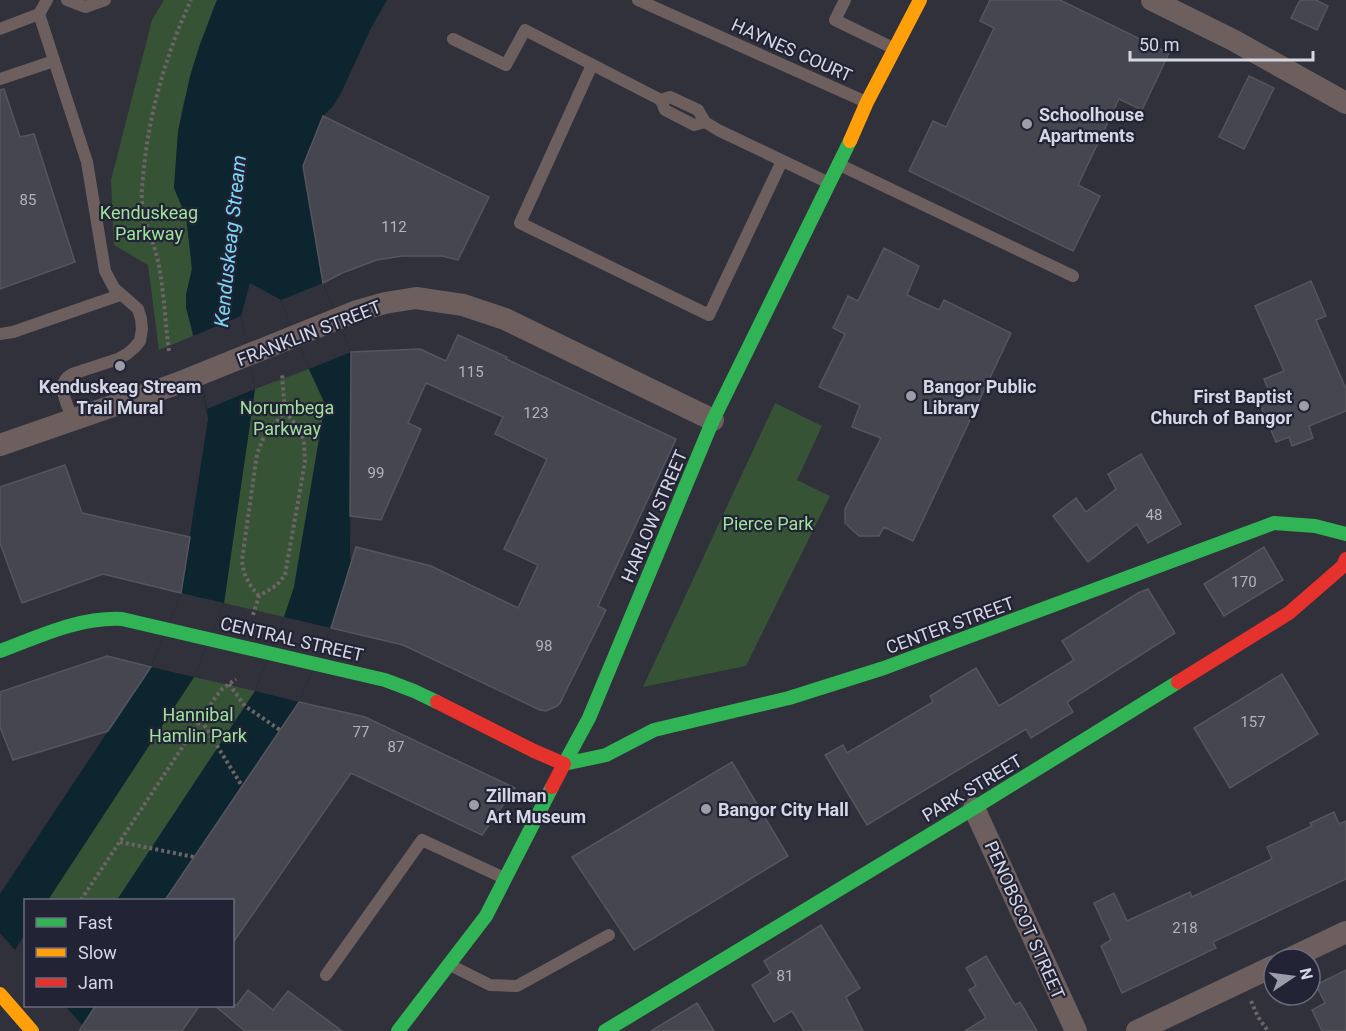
<svg xmlns="http://www.w3.org/2000/svg" width="1346" height="1031" font-family="Roboto,sans-serif">
  <style>
    .green { fill: #365336 }
    .water { fill: #0c252e }
    .pier { fill: #31313c }
    .building { fill: #45464f; stroke: #55555f; stroke-width: 1.5 }
    .lines { fill: none; stroke-linecap: round; stroke-linejoin: round }
    .path { stroke: #6c6466; stroke-width: 4; stroke-dasharray: 3 3; stroke-linecap: butt }
    .lane { stroke: #6d5f5d; stroke-width: 12 }
    .street { stroke: #6d5f5d; stroke-width: 22 }
    .fast { stroke: #30b455; stroke-width: 14 }
    .slow { stroke: #ff9f0a; stroke-width: 14 }
    .jam { stroke: #e5322d; stroke-width: 14 }
    .poi-dot { fill: #9c9da9; stroke: #232336; stroke-width: 2 }
    .labels { text-anchor: middle; dominant-baseline: central; stroke-width: 4.5; stroke-linejoin: round; paint-order: stroke }
    .number-label { font-size: 15px; fill: #b2b3bf }
    .street-label { font-size: 18px; fill: #d6d7e4; stroke: #232336 }
    .poi-label { font-size: 18px; font-weight: bold; fill: #d6d7e4; stroke: #232336; text-anchor: start }
    .park-label { font-size: 18px; fill: #9fe49a; stroke: #232336 }
    .water-label { font-size: 20px; font-style: italic; fill: #7bd7f6; stroke: #232336 }
  </style>
  <rect width="100%" height="100%" fill="#31313c"/>
  <g class="green">
    <polygon points="164,0 217,0 213,9 183,105 178,132 174,188 186,216 189,239 192,269 186,295 186,307 193,336 159,350 148,265 114,245 111,180 152,20"/>
    <polygon points="309,369 325,404 294,587 284,617 224,603 255,389"/>
    <polygon points="775,403 822,426 797,480 830,496 746,666 643,687"/>
    <polygon points="194,677 255,691 117,900 48,900"/>
  </g>
  <g class="water">
    <polygon points="217,0 387,0 371,28 341,93 333,106 323,116 303,166 323,283 351,352 350,559 352,560 331,628 299,702 165,900 117,900 255,691 284,617 294,587 325,404 309,369 281,300 250,283 241,316 255,389 224,603 194,677 48,900 26,900 25,934 15,950 0,963 0,894 108,731 151,667 181,593 208,419 195,341 186,307 186,295 192,269 186,216 174,188 178,132 190,76 200,44"/>
    <polygon points="44,1006 96,1006 83,1026 77,1031"/>
  </g>
  <g class="pier">
    <polygon points="323,283 351,352 309,369 281,300"/>
    <polygon points="241,316 255,389 207,409 193,336"/>
    <polygon points="181,593 224,603 194,677 151,667"/>
    <polygon points="284,617 331,628 299,702 255,691"/>
    <polygon points="0,933 15,950 0,964"/>
    <polygon points="44,1006 65,1006 83,1026 77,1031 16,1031"/>
  </g>
  <g class="building">
    <polygon points="990,0 1060,0 1169,53 1142,110 1119,99 1078,185 1100,196 1073,251 909,171 933,121 946,127 994,28 980,21"/>
    <polygon points="1300,0 1316,0 1328,6 1317,30 1291,18"/>
    <polygon points="1249,76 1274,88 1244,149 1219,137"/>
    <polygon points="4,89 20,137 34,134 75,262 0,289 0,90"/>
    <polygon points="323,116 489,197 458,260 442,256 402,256 377,260 342,273 323,283 303,166"/>
    <polygon points="884,248 919,266 907,295 939,310 944,300 1011,333 913,541 884,527 879,536 859,536 845,523 845,509 881,438 852,427 860,405 819,387 845,334 833,328 848,296 858,301"/>
    <polygon points="1311,281 1326,316 1316,320 1346,389 1346,411 1309,426 1313,438 1292,446 1289,437 1276,442 1259,402 1271,397 1264,379 1284,371 1255,306"/>
    <polygon points="458,335 507,357 506,359 676,439 598,606 606,610 560,703 557,706 546,711 540,710 403,645 331,628 356,547 431,566 518,608 538,565 504,549 547,459 495,434 503,417 426,383 408,423 421,429 381,520 350,516 351,352 420,349 446,361"/>
    <polygon points="1141,454 1181,524 1148,543 1137,524 1088,562 1053,516 1076,498 1086,512 1116,489 1108,474"/>
    <polygon points="65,465 82,513 190,537 181,593 103,574 22,603 0,543 0,487"/>
    <polygon points="1264,547 1283,580 1224,616 1204,584"/>
    <polygon points="1148,589 1175,633 1067,702 1073,712 1031,738 1026,729 867,825 825,755 843,745 847,753 933,702 930,696 976,668 999,706 1074,660 1062,641 1138,593"/>
    <polygon points="107,656 151,667 108,731 13,760 0,727 0,692"/>
    <polygon points="1282,674 1318,734 1230,788 1194,728"/>
    <polygon points="299,702 365,717 515,788 482,835 351,773 232,944 232,900 165,900"/>
    <polygon points="732,762 788,856 634,950 572,857"/>
    <polygon points="1334,812 1339,824 1346,821 1346,879 1213,942 1216,948 1122,993 1101,946 1111,940 1094,903 1114,893 1127,921 1190,892 1192,897 1272,859 1267,847 1312,826 1310,823"/>
    <polygon points="821,925 860,988 846,997 863,1031 804,1031 792,1011 774,1022 752,985 771,973 764,961"/>
    <polygon points="986,956 1015,1005 1020,1002 1037,1031 965,1031 986,1018 969,990 976,986 966,968"/>
    <polygon points="1346,970 1346,1031 1322,1031 1312,1010 1325,1003 1316,985"/>
    <polygon points="248,990 273,1010 288,991 342,1031 245,1031 214,1005 237,1005"/>
    <polygon points="697,1003 714,1031 651,1031"/>
    <polygon points="96,1005 200,1005 182,1031 79,1031"/>
  </g>
  <g class="lines">
    <g class="path">
      <path d="M169,351c-4,-30 -5,-61 -11,-90 -4,-20 -15,-38 -16,-58 -1,-12 1,-24 2,-36 6,-58 23,-115 47,-167"/>
      <path d="M259,596c-10,-11 -16,-21 -17,-36l15,-106 6,-15 22,-28"/>
      <polyline points="253,615 259,596 277,585 285,575 305,462 304,443 302,435 298,428 285,411 282,374"/>
      <polyline points="229,684 245,706 280,730"/>
      <polyline points="201,720 242,786"/>
      <polyline points="120,842 194,857"/>
      <polyline points="81,900 215,698 221,690 236,679"/>
      <polyline points="1251,1001 1258,1017 1268,1031"/>
    </g>
    <g class="lane">
      <polyline points="67,0 85,7 105,0"/>
      <polyline points="638,0 866,102"/>
      <polyline points="845,0 835,20 895,49"/>
      <path d="M39,14l48,148 18,109 9,17 24,21 3,10 1,10 -2,12 -6,7 -7,6 -9,5 -46,15c-18,9 -4,32 1,46"/>
      <polyline points="0,29 39,14 47,0"/>
      <polyline points="453,39 506,65 525,30 661,100 670,97 698,110 705,122 718,130 829,183"/>
      <polyline points="592,65 520,223 709,315 782,161"/>
      <polyline points="0,79 54,61"/>
      <polyline points="661,100 665,110 694,125 705,122"/>
      <polyline points="840,165 1073,276"/>
      <polyline points="0,334 13,332 120,295"/>
      <polyline points="450,965 490,985 517,986 609,935"/>
      <polyline points="326,975 422,840 504,878"/>
    </g>
    <g class="street">
      <polyline points="1152,0 1233,40 1346,103"/>
      <polyline points="0,445 176,384 357,311 385,303 416,298 463,305 505,319 713,420"/>
      <polyline points="974,808 1076,1031"/>
      <polyline points="1289,959 1346,932"/>
      <polyline points="1137,1031 1274,966"/>
    </g>
    <g class="fast">
      <path d="M0,651c40,-15 79,-34 122,-32l263,61 29,11 23,11"/>
      <polyline points="564,764 589,718 713,420 850,141"/>
      <polyline points="564,764 606,755 654,730 789,698 884,668 1274,523 1315,526 1346,534"/>
      <polyline points="398,1031 486,916 552,787"/>
      <polyline points="605,1031 974,808 1178,682"/>
    </g>
    <g class="slow">
      <polyline points="850,141 867,102 920,0"/>
      <polyline points="0,994 32,1031"/>
    </g>
    <g class="jam">
      <polyline points="1178,682 1289,613 1343,566 1346,559"/>
      <polyline points="437,702 534,751 564,764 552,787"/>
    </g>
  </g>
  <g class="poi-dot">
    <circle cx="1027" cy="124" r="6"/>
    <circle cx="120" cy="366" r="6"/>
    <circle cx="911" cy="396" r="6"/>
    <circle cx="1304" cy="406" r="6"/>
    <circle cx="474" cy="805" r="6"/>
    <circle cx="706" cy="809" r="6"/>
  </g>
  <g class="labels">
    <g class="number-label">
      <text x="28" y="200">85</text>
      <text x="394" y="227">112</text>
      <text x="471" y="372">115</text>
      <text x="536" y="413">123</text>
      <text x="376" y="473">99</text>
      <text x="1154" y="515">48</text>
      <text x="1244" y="582">170</text>
      <text x="544" y="646">98</text>
      <text x="1253" y="722">157</text>
      <text x="361" y="732">77</text>
      <text x="396" y="747">87</text>
      <text x="1185" y="928">218</text>
      <text x="785" y="976">81</text>
    </g>
    <g class="street-label">
      <text transform="translate(792 50) rotate(24)">HAYNES COURT</text>
      <text transform="translate(309 333) rotate(-21)">FRANKLIN STREET</text>
      <text transform="translate(654 516) rotate(-67)">HARLOW STREET</text>
      <text transform="translate(950 625) rotate(-20)">CENTER STREET</text>
      <text transform="translate(292 639) rotate(13)">CENTRAL STREET</text>
      <text transform="translate(972 788) rotate(-31)">PARK STREET</text>
      <text transform="translate(1025 920) rotate(66)">PENOBSCOT STREET</text>
    </g>
    <g class="poi-label">
      <text x="1039" y="114">Schoolhouse<tspan x="1039" dy="21">Apartments</tspan></text>
      <text x="120" y="386" text-anchor="middle">Kenduskeag Stream<tspan x="120" dy="21">Trail Mural</tspan></text>
      <text x="923" y="386">Bangor Public<tspan x="923" dy="21">Library</tspan></text>
      <text x="1292" y="396" text-anchor="end">First Baptist<tspan x="1292" dy="21">Church of Bangor</tspan></text>
      <text x="486" y="795">Zillman<tspan x="486" dy="21">Art Museum</tspan></text>
      <text x="718" y="809">Bangor City Hall</text>
    </g>
    <g class="park-label">
      <text x="149" y="212">Kenduskeag<tspan x="149" dy="21">Parkway</tspan></text>
      <text x="287" y="407">Norumbega<tspan x="287" dy="21">Parkway</tspan></text>
      <text x="768" y="523">Pierce Park</text>
      <text x="198" y="714">Hannibal<tspan x="198" dy="21">Hamlin Park</tspan></text>
    </g>
    <g class="water-label">
      <text transform="translate(230 241) rotate(-84)">Kenduskeag Stream</text>
    </g>
  </g>
  <rect x="24" y="899" width="210" height="108" fill="#232336" stroke="#6b6b7c" stroke-width="1.5"/>
  <rect x="36" y="918" width="30" height="9" fill="#30b455" stroke="#6b6b7c" stroke-width="1.5"/>
  <text x="78" y="929" font-size="18" fill="#d6d7e4">Fast</text>
  <rect x="36" y="948" width="30" height="9" fill="#ff9f0a" stroke="#6b6b7c" stroke-width="1.5"/>
  <text x="78" y="959" font-size="18" fill="#d6d7e4">Slow</text>
  <rect x="36" y="978" width="30" height="9" fill="#e5322d" stroke="#6b6b7c" stroke-width="1.5"/>
  <text x="78" y="989" font-size="18" fill="#d6d7e4">Jam</text>
  <g transform="translate(1292 977) rotate(77)"><circle r="28" fill="#232336" stroke="#6b6b7c" stroke-width="1.5"/>
  <path d="M0-4.5L10 22L0 15L-10 22Z" fill="#9c9da9"/>
  <text y="-9" font-size="16" font-weight="bold" text-anchor="middle" fill="#d6d7e4">N</text>
  </g>
  <path d="M1130 51v9h183v-9" fill="none" stroke="#d6d7e4" stroke-width="3"/>
  <text x="1139" y="51" font-size="18" fill="#d6d7e4" stroke="#232336" stroke-width="4.5" paint-order="stroke">50 m</text>
</svg>
